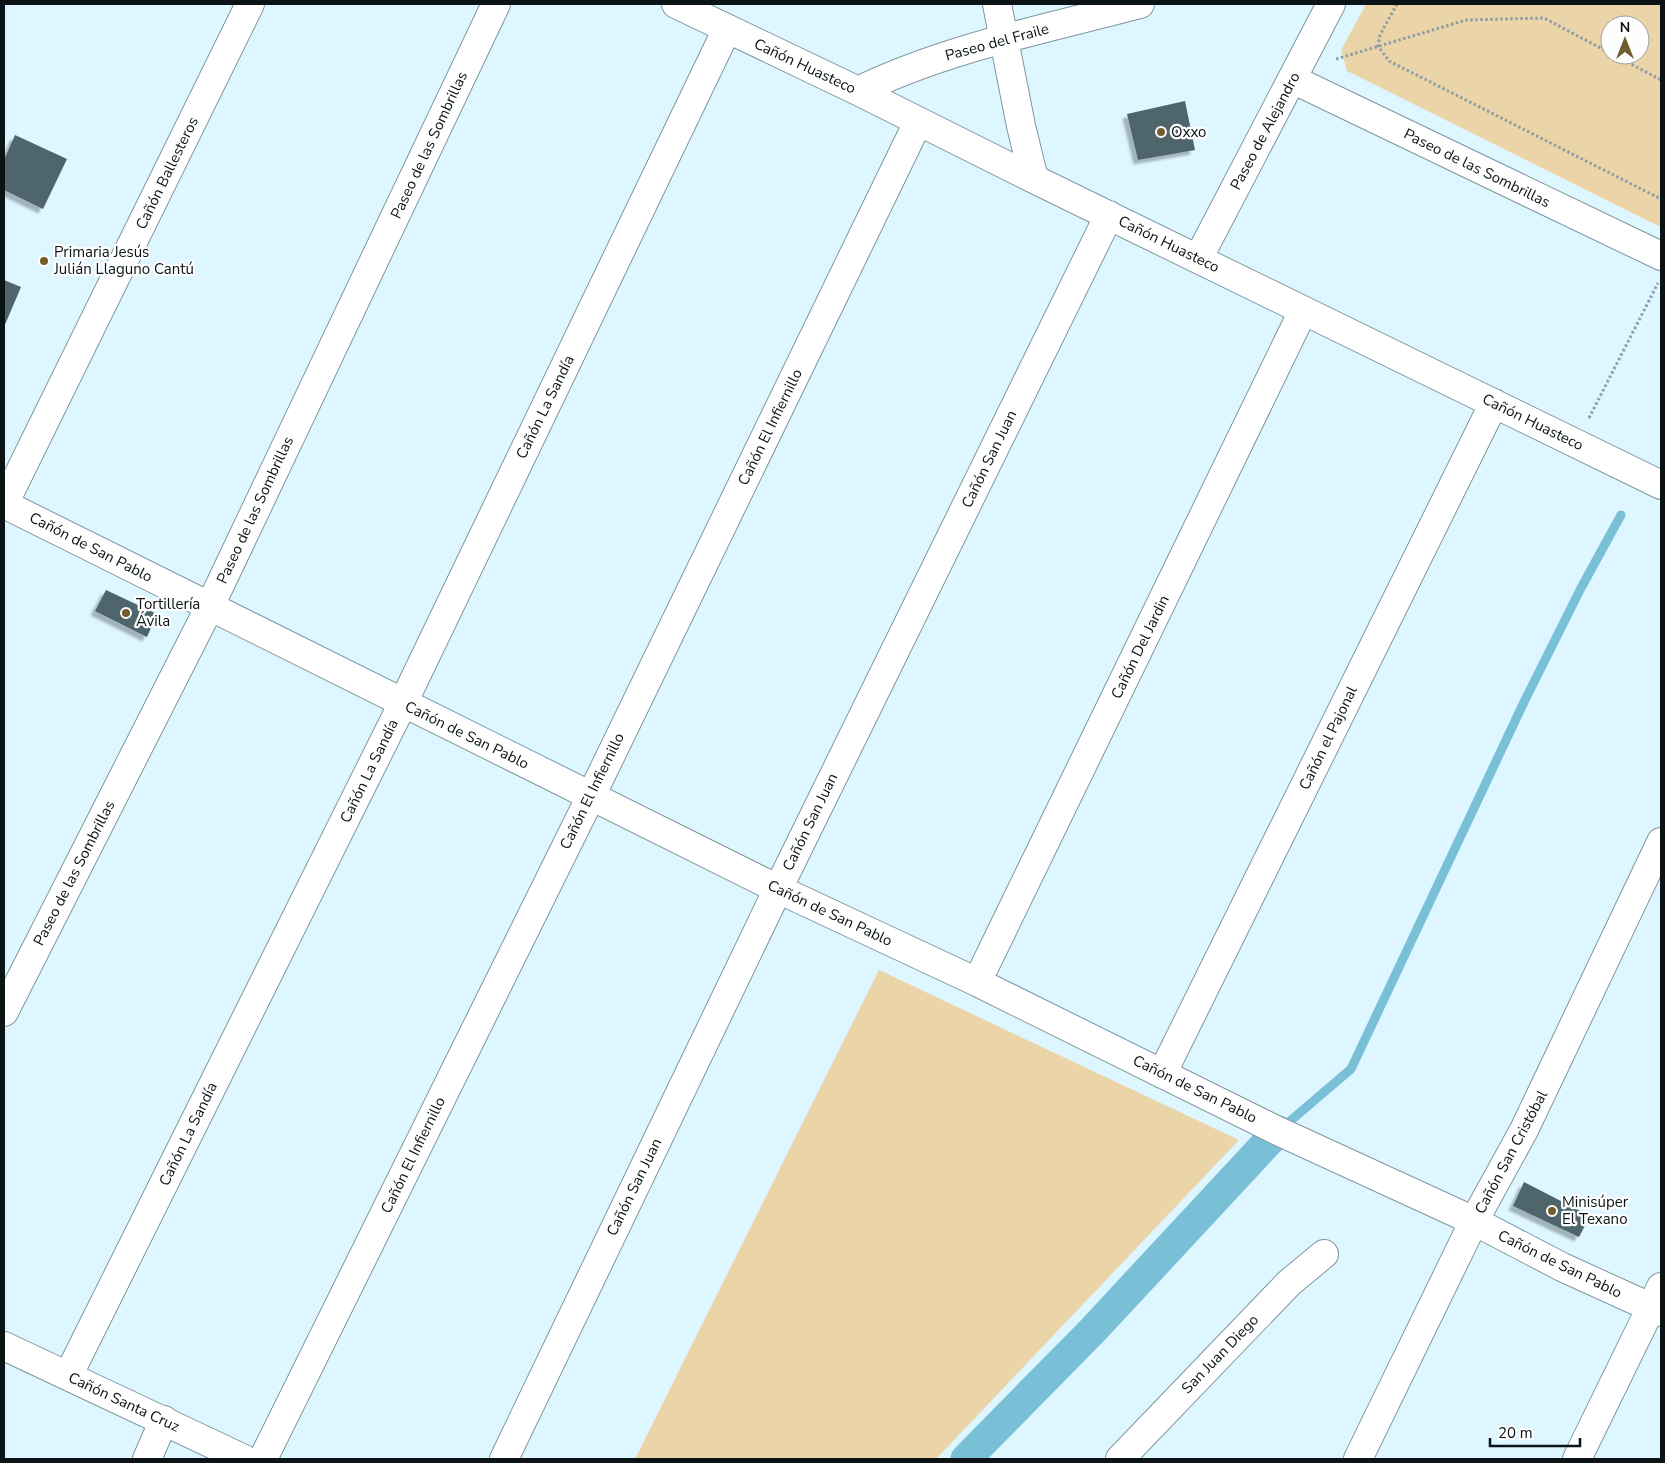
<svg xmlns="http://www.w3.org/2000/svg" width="1665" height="1463" viewBox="0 0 1665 1463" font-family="'Nunito Sans',sans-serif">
<defs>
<filter id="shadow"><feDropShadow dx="-4.5" dy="4.5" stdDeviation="1" flood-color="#0004"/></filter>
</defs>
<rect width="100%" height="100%" fill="#ddf6ff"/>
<!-- green -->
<path fill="#ebd4a7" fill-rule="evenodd" d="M1366,4H1661V227L1347,71L1341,50ZM1610,25H1640V55H1610Z
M879,970L1239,1140L936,1459H635Z"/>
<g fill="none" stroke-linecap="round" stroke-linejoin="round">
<!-- stream -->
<path stroke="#79bfd6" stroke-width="9" d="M1282,1128L1351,1069L1524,702L1581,588L1621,515"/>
<!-- canal -->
<path stroke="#79bfd6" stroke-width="31" d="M966,1459L1093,1330L1278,1131"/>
</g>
<!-- building -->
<path fill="#50656c" filter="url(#shadow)" d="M1185,101L1195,150L1138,160L1127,114Z
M15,135L67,159L43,209L4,190V160Z
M4,280L21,287L4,327Z
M106,590L157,614L147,637L95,611Z
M1524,1182L1590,1216L1579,1237L1513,1206Z"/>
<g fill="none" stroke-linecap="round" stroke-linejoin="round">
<defs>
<path id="minor" d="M676,4L858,91L1034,179L1661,485
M997,4L1021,126L1034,179
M1292,79L1661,256
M858,91C947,48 1045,29 1140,4
M1198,259L1331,4
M4,504L778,889L977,982L1278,1131L1474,1221L1562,1267L1661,1312
M4,504L250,4
M977,982L1303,311
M4,1012L210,606L496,4
M1162,1074L1494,403
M4,1346L244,1459
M68,1376L403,703L727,29
M147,1459L164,1420
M263,1459L591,796L918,122
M504,1459L778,889L1109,215
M1120,1459L1289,1283L1324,1254
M1358,1459L1474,1221L1524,1130L1661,842
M1577,1459L1661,1287"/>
</defs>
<!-- minor casing -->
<use href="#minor" stroke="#80979e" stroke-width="30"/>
<!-- path -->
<path stroke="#8d9fa6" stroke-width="3" stroke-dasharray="2.5 2.5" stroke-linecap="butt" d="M1397,4L1380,35L1378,46L1389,61L1661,199
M1614,55L1661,80
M1336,59L1466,20L1544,18L1610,53
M1589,418L1658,283"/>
<!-- minor -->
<use href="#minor" stroke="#fff" stroke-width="28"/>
</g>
<!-- markers -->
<g fill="#735c2c" stroke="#fefefe" stroke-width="2">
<circle cx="1161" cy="132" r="5"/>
<circle cx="44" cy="261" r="5"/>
<circle cx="126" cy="613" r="5"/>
<circle cx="1552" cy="1211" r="5"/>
</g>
<g text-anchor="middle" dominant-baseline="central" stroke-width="4.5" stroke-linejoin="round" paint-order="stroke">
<!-- street labels -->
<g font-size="15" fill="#0b1316" stroke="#fefefe">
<text transform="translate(997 42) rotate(-15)">Paseo del Fraile</text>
<text transform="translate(805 66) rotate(25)">Cañón Huasteco</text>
<text transform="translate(1265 131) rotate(-62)">Paseo de Alejandro</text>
<text transform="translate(429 145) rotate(-65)">Paseo de las Sombrillas</text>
<text transform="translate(1477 168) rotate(26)">Paseo de las Sombrillas</text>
<text transform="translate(167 173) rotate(-64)">Cañón Ballesteros</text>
<text transform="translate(1169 244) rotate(26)">Cañón Huasteco</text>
<text transform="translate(545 407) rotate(-64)">Cañón La Sandía</text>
<text transform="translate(1533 422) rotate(26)">Cañón Huasteco</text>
<text transform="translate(770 427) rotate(-64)">Cañón El Infiernillo</text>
<text transform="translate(989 459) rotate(-64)">Cañón San Juan</text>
<text transform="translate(255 510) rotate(-65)">Paseo de las Sombrillas</text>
<text transform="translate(91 547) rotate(27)">Cañón de San Pablo</text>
<text transform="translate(1140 647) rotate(-64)">Cañón Del Jardin</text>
<text transform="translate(467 735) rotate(26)">Cañón de San Pablo</text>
<text transform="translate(1328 738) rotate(-64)">Cañón el Pajonal</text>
<text transform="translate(369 771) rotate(-64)">Cañón La Sandía</text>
<text transform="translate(592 791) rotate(-64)">Cañón El Infiernillo</text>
<text transform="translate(810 822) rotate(-64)">Cañón San Juan</text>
<text transform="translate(74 873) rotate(-63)">Paseo de las Sombrillas</text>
<text transform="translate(830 913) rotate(25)">Cañón de San Pablo</text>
<text transform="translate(1195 1089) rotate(26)">Cañón de San Pablo</text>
<text transform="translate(188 1134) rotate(-64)">Cañón La Sandía</text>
<text transform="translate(1511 1152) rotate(-62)">Cañón San Cristóbal</text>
<text transform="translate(413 1155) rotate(-64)">Cañón El Infiernillo</text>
<text transform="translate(634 1187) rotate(-64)">Cañón San Juan</text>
<text transform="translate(1560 1264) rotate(26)">Cañón de San Pablo</text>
<text transform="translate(1220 1354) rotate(-46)">San Juan Diego</text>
<text transform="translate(124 1402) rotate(25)">Cañón Santa Cruz</text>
</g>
<!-- poi labels -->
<g font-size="15" fill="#0b1316" stroke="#fefefe" text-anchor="start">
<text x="1171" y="132">Oxxo</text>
<text x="54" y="252">Primaria Jesús<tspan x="54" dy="17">Julián Llaguno Cantú</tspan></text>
<text x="136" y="604">Tortillería<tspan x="136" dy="17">Ávila</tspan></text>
<text x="1562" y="1202">Minisúper<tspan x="1562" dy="17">El Texano</tspan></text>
</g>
</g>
<!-- border -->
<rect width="1665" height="1463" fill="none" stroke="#0b1316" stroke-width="10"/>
<!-- north arrow -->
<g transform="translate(1625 40)"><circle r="24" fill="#fefefe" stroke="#9da0a1"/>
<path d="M0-4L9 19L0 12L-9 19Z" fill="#735c2c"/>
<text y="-8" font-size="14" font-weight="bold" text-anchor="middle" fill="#0b1316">N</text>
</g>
<!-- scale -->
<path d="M1490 1438v8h90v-8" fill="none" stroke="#0b1316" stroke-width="2.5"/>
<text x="1498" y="1438" font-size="15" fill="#0b1316" stroke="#fefefe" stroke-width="4" paint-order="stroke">20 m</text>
</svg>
